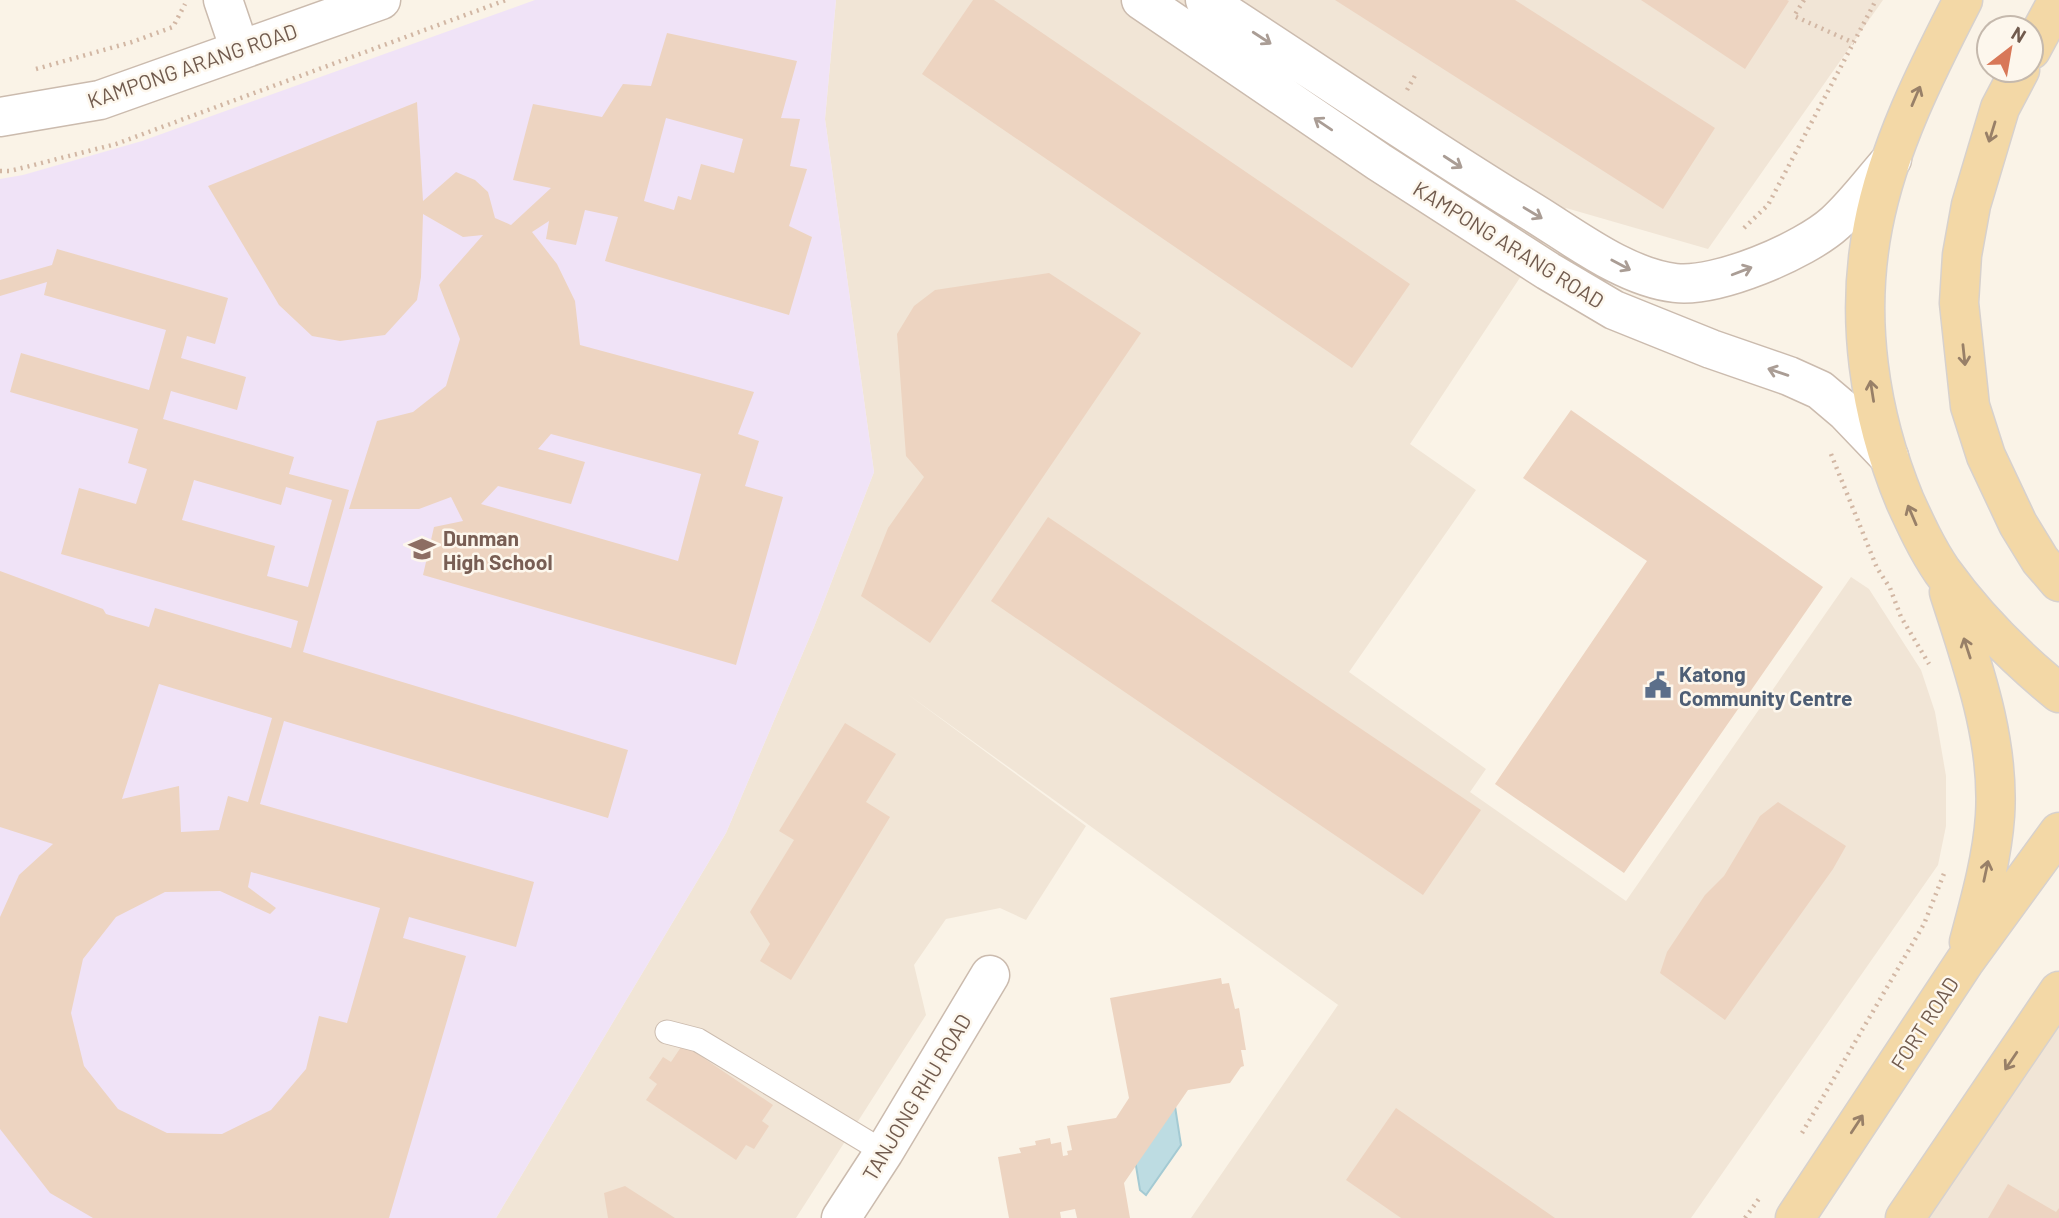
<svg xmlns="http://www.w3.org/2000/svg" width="2059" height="1218" viewBox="0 0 2059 1218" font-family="Barlow,sans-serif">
<rect width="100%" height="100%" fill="#faf3e7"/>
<!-- residential -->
<path fill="#f1e5d6" d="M836,0H1883L1708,249L1566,208L1410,444L1476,490L1349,672L1486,769L1470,792L1626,901L1851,577L1869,589L1921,670L1935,712L1946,776V826L1938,865L1691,1218H1191L1338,1005L1341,1007L906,693L1086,826L1026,920L1000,908L946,919L914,965L926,1015L796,1218H496L726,833L814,627L874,472L825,119Z
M2059,1004V1218H1924Z"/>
<!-- education -->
<path fill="#f0e3f7" d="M535,0H836L825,119L874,472L814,627L726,833L496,1218H0V179L23,175L142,141Z"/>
<!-- water -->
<path fill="#bddce2" stroke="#a4cad3" stroke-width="2" d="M1174,1100L1181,1145L1146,1195L1140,1190L1131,1136Z"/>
<!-- building -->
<path fill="#edd4c1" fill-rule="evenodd" d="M973,0H994L1410,284L1352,368L922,74Z
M1335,0H1515L1715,128L1663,209Z
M1641,0H1787L1789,1L1745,69Z
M667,33L797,61L781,118L800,119L790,166L807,169L789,226L812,237L789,315L605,261L618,217L585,210L576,245L546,239L549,221L532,232L557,264L575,301L580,345L754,392L738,434L759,441L745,486L783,497L736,665L423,575L434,527L463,521L451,497L419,509H349L377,421L413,412L446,386L460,339L439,285L483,235L463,237L423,214L421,277L417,300L385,335L340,341L312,336L279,305L208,186L417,102L423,201L456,172L475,180L488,192L495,218L511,225L551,188L513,180L533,104L602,117L623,84L651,86ZM666,118L743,139L734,173L701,164L691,200L678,196L674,210L644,201ZM551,434L701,474L678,561L481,504L498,486L571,504L585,462L538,449Z
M57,249L228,298L215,344L187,336L181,358L246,377L237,410L171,391L163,419L294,457L289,474L349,490L303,652L628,750L608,818L284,721L260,804L534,882L516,947L409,917L403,938L466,956L389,1218H93L50,1193L0,1129V917L19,875L53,844L0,827V571L103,609L106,614L149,627L155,608L291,648L298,621L61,554L79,488L136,504L147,469L128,463L138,429L10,392L21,353L149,390L166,330L44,295L47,282L0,296V280L52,265ZM194,480L281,505L286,487L332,500L308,587L267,576L275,546L182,520ZM159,684L272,718L248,802L228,796L219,830L181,832L179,786L122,799ZM251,872L380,908L347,1023L319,1016L306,1069L271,1110L222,1134L167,1133L118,1109L84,1066L71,1013L83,959L116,917L165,892L220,891L270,914L276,908L248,887Z
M1049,273L1141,333L930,643L861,596L888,528L924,477L906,456L897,334L914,306L935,290Z
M1571,410L1823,587L1624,873L1495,784L1647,561L1523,478Z
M1048,517L1481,810L1423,895L991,601Z
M845,723L896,754L866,802L890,817L791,980L760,961L770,944L750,912L794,840L779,831Z
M1778,802L1846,846L1833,869L1725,1020L1660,973L1667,952L1705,895L1724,876L1760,816Z
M1221,978L1222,984L1229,983L1235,1009L1239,1008L1246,1050H1241L1244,1066L1241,1067L1230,1083L1188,1090L1124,1183L1130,1218H1077L1075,1209L1060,1212L1061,1218H1009L998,1157L1021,1153L1019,1148L1036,1145L1035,1141L1050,1138L1051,1144L1061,1142L1063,1156L1068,1155L1067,1151L1072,1150L1067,1126L1116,1118L1129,1098L1110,998Z
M683,1044L773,1105L762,1121L769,1126L754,1149L746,1145L736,1160L646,1100L657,1084L649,1078L663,1057L671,1062Z
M1396,1108L1555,1218H1401L1346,1180Z
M2008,1184L2056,1212L2059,1208V1218H1988Z
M625,1186L675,1218H608L604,1193Z"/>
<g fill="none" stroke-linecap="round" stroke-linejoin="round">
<defs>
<path id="lane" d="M667,1032L698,1040L884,1152"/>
<path id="street" d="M223,0L240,50
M1141,0L1379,162L1548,271L1614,310L1711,349L1789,376L1820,390L1846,412L1889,457
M1205,0C1315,71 1422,145 1534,213C1576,239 1625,277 1675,283C1717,288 1804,251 1835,223C1856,204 1873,180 1892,159
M0,117L100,100L381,0
M841,1218L884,1152L990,975"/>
<path id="primary" d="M1963,0C1927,70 1888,147 1873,226C1855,318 1869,414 1905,501C1916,525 1927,549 1942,571C1975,617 2016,658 2059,693
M2031,50L2058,0
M2020,70L2000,108L1971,205L1962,255L1959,303L1970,406L1986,456L2018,524L2040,560L2059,582
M1949,592C1972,664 2000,739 1995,816C1992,859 1980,901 1969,942
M1795,1218L1965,961L2059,832
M1905,1218L2059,991"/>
</defs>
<!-- lane casing -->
<use href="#lane" stroke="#cbbbae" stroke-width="25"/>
<!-- street casing -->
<use href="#street" stroke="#cbbbae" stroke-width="41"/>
<!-- primary casing -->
<use href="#primary" stroke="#d7d1cd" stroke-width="41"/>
<!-- path -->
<path stroke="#d2b7a4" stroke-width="4.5" stroke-dasharray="2 5" stroke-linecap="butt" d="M1804,0L1794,16L1854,43
M36,69L132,42L173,27L185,4
M1407,90L1417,72
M0,171H10L116,144L506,0
M1744,228L1768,205L1876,0
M1831,454L1877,568L1890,588L1901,617L1929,664
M1802,1133L1924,924L1945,871
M1745,1218L1761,1196"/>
<!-- lane -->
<use href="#lane" stroke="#fff" stroke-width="23"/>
<!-- street -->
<use href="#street" stroke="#fff" stroke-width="38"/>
<!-- primary -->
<use href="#primary" stroke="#f3d8a6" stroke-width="38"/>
</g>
<!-- one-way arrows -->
<defs><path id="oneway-shaft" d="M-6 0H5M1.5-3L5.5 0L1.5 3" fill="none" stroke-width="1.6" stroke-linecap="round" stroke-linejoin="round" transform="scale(1.75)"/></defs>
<g stroke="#aa9d95">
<use href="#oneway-shaft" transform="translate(1262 38) rotate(33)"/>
<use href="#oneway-shaft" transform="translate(1323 124) rotate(-146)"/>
<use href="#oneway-shaft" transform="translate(1453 162) rotate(33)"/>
<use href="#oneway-shaft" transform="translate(1533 213) rotate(31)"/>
<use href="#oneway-shaft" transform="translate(1621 265) rotate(28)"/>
<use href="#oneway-shaft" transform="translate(1742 271) rotate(-21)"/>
<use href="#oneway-shaft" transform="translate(1778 372) rotate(-161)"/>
</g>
<g stroke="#988068">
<use href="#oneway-shaft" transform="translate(1916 96) rotate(-67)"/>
<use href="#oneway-shaft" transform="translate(1992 132) rotate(107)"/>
<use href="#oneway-shaft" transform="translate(1964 355) rotate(84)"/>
<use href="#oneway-shaft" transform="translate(1872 391) rotate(-99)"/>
<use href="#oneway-shaft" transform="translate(1912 515) rotate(-113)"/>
<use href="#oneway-shaft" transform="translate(1967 648) rotate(-108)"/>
<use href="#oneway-shaft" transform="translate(1986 871) rotate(-78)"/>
<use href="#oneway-shaft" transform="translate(2011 1061) rotate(124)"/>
<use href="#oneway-shaft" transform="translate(1857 1124) rotate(-57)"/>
</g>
<!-- icons -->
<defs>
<symbol id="school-bare" viewBox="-9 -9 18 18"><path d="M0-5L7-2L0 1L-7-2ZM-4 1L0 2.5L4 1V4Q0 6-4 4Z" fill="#8d6e63" stroke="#fdf7ed" stroke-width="2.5" paint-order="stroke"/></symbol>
<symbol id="civic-bare" viewBox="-9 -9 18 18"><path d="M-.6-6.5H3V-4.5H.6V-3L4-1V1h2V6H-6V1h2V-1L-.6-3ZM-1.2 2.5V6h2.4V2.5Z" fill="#5c6f8a" stroke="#fdf7ed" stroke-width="2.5" paint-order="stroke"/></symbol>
</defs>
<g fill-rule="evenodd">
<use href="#school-bare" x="403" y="530" width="38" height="38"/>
<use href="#civic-bare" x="1639" y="666" width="38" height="38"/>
</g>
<g text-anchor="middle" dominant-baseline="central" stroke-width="5" stroke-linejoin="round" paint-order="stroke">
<!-- street labels -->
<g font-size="21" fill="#715b4e" stroke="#fdf7ed">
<text transform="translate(192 65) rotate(-19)">KAMPONG ARANG ROAD</text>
<text transform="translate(1509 244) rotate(32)">KAMPONG ARANG ROAD</text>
<text transform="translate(1924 1023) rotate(-57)">FORT ROAD</text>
<text transform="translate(916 1097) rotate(-59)">TANJONG RHU ROAD</text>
</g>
<!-- education labels -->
<g font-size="21" font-weight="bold" fill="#785e54" stroke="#fdf7ed" text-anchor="start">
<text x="443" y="537">Dunman<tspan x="443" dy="24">High School</tspan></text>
</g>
<!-- service labels -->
<g font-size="21" font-weight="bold" fill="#4e5e75" stroke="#fdf7ed" text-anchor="start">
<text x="1679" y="673">Katong<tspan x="1679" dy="24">Community Centre</tspan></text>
</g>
</g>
<!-- north arrow -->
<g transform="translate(2010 49) rotate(31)"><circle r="33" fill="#fdf7ed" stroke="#c5b9ad" stroke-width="2"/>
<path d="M0-5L12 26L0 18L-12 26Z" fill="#d87858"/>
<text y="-10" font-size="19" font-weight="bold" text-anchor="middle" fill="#715b4e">N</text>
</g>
</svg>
